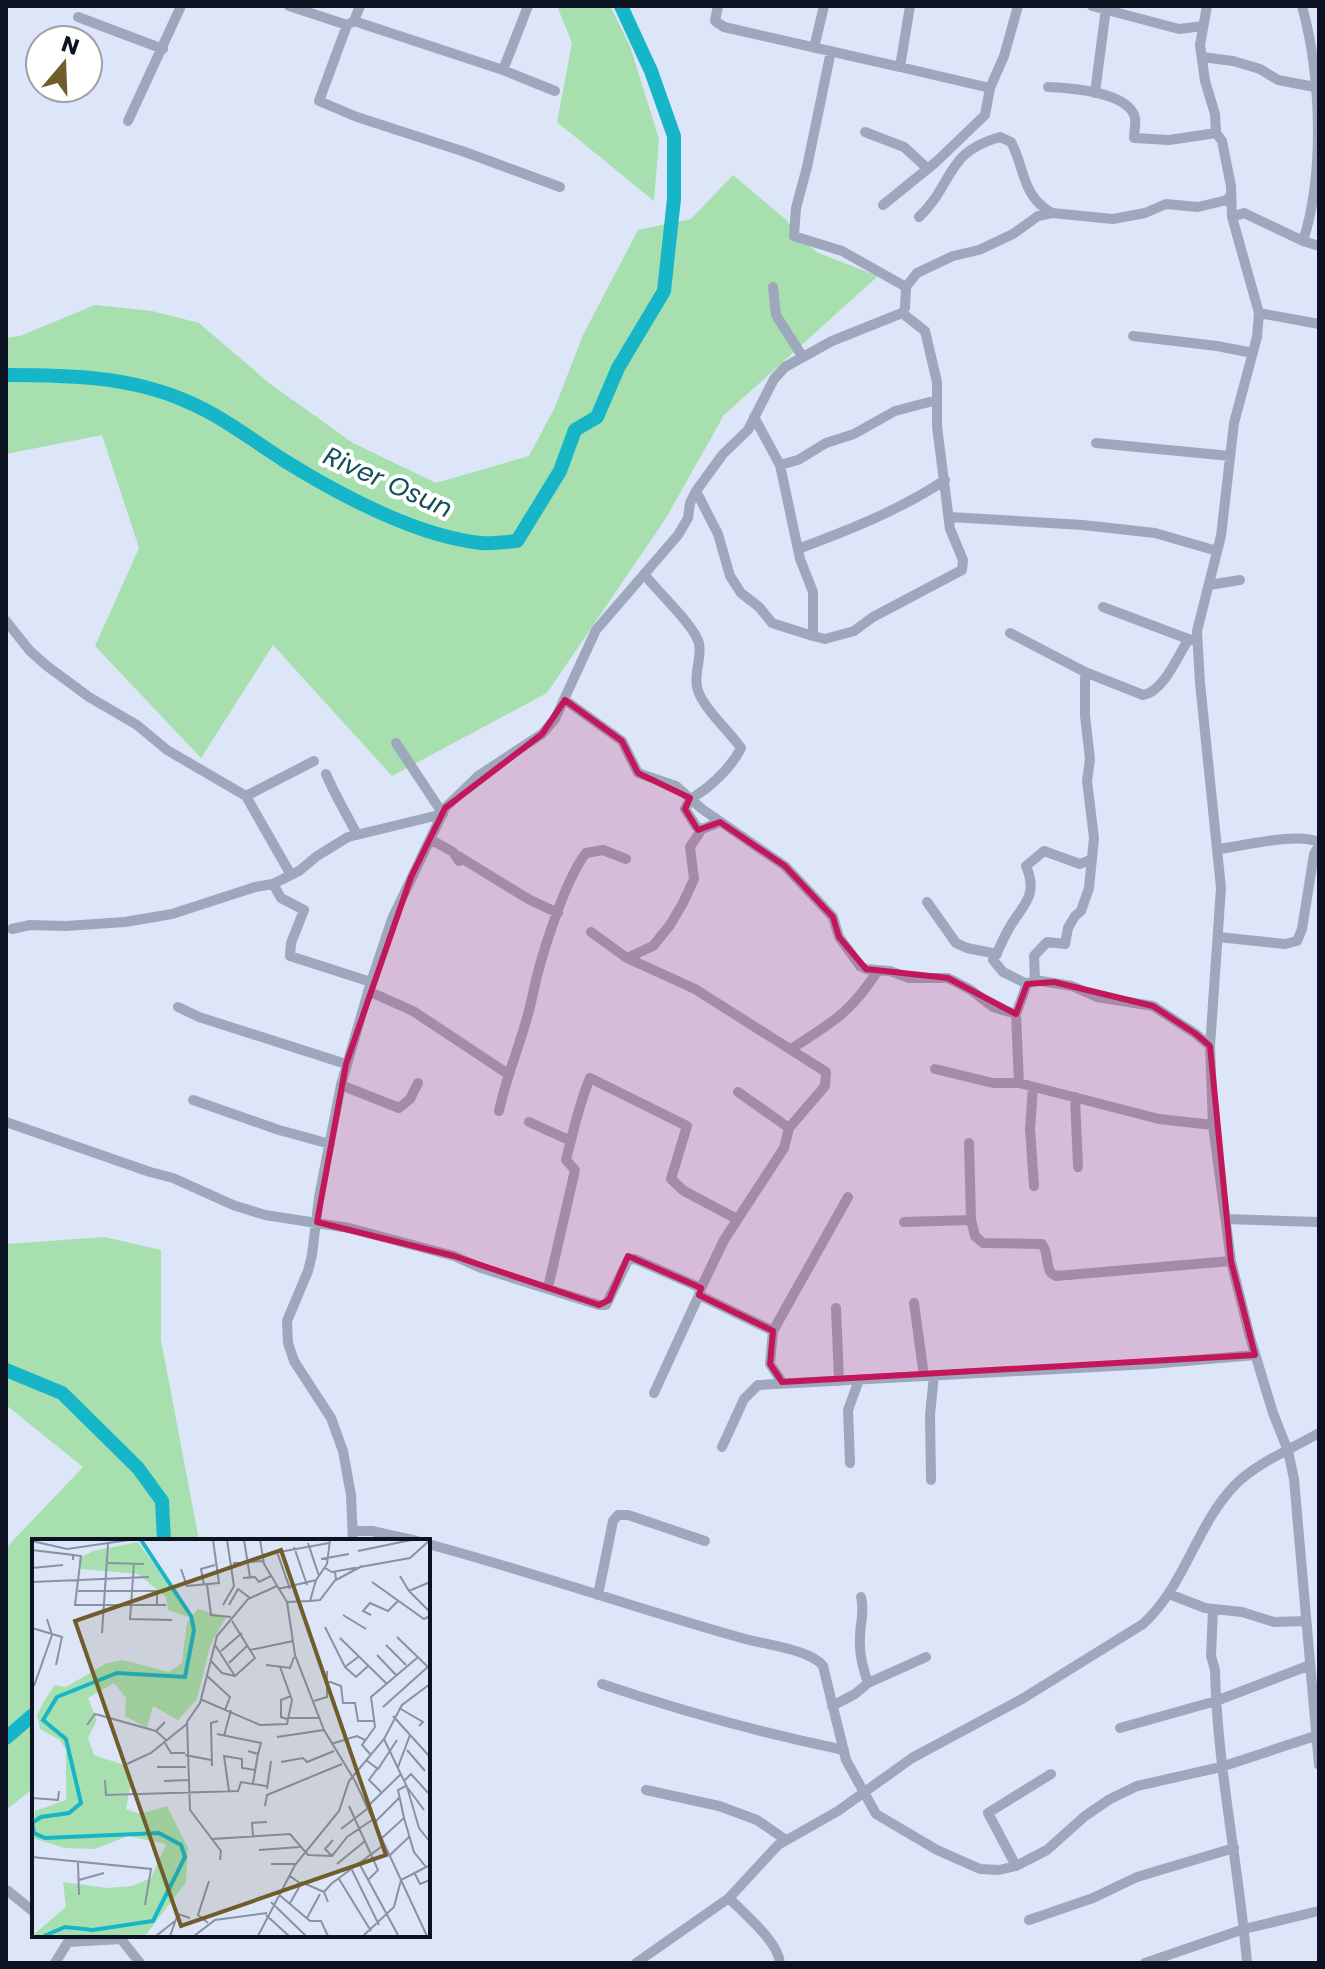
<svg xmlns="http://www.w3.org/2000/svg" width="1325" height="1969" viewBox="0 0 1325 1969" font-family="Poppins,sans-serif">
<rect width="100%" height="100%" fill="#dde5f9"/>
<!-- green -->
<path fill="#a7e0ae" d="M557,6H610L630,46L659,139L654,201L557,122L572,43Z
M733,175L784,218L816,252L878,276L724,415L666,518L547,693L392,776L273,645L201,758L95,646L139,548L102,435L6,454V338L20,336L95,305L152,311L199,323L269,383L353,443L436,483L529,456L555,407L583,335L638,230L691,219Z
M105,1237L161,1250V1340L198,1535L197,1541H34V1788L6,1810V1548L83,1467L6,1405V1244Z"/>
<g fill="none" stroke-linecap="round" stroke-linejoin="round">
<!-- river -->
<path stroke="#16b5c8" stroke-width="14" d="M6,375C67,375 129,376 186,401C222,416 252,440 285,461C340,495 415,536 481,543C492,544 505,542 517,541L560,471L575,430L597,417L618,368L664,291L674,199V136L651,71L621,6
M6,1370L62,1393L138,1468L162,1501L164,1541
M6,1738L34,1714"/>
<!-- street -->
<path stroke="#9fa7bd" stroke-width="10" d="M289,6L347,25L354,21L503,70L555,91
M718,6L715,21L724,27L900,67L910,6
M1092,6L1179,29L1203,26
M1207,6L1200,45L1205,81L1215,114L1216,133L1222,141L1231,186L1232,217L1259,313L1257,337L1234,423L1221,536L1197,631L1200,683L1221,888L1210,1046L1213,1125L1231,1261L1250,1337L1273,1413L1288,1451L1294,1479L1319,1765
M1302,6C1321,75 1325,173 1303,241
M78,17L163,49
M354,21L360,6
M347,25L319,101L357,117L465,152L560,187
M814,48L824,6
M831,51L807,167L796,208L794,236L842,251L906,287
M1202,57L1233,61L1260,69L1278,80L1315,87
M900,67L990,88
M503,70L528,6
M1048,87C1071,88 1129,92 1135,118C1136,124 1134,132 1134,138L1169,140L1216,133
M1095,93L1106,8
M128,121L181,6
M865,132L904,147L927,168
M883,205L936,162L985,115L990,88L1004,56L1018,6
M919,217C954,184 945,152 1000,137L1011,142C1025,167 1021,196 1052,213
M1232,217L1244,213L1303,241L1319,246
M773,287L776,315L802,356
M1259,313L1319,324
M1133,336L1217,346L1253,353
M754,417L780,465L800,559L813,592V636L825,639L854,631L873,617L962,570L963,560L950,529L937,426V382L925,331L902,313
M1096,443L1230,456
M780,465L798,460L826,443L854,434L895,411L937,400
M696,491L718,534L730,576L741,593L759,607L772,623L813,636
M950,517L1083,525L1155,533L1217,551
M798,549C849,530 900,510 945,480
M644,574C657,591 694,625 699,643C702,657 694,673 697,687C700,705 730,732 741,748C733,764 722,775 708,787C698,795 690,797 685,809L696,826L702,829
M1209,585L1240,580
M1103,607L1191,640
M6,621L30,651L47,666L89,697L137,725L167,750L246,796
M1010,633L1085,672L1143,695C1163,692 1178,656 1188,640
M565,700L622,741L638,773L676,786L702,809L785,866L833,917L839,937L860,966L866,969L890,971L909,978H948L971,990L993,1007L1016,1014L1027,984L1035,980L1034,956L1047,942L1065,944L1068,928L1075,916L1081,911L1089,888L1094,838L1087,781L1090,759L1085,716V672
M396,743L443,814
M326,774C335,796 347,814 357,835
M430,839L453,852L459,861
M1218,849C1245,846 1295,832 1319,842
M458,856L530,900L558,913
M291,875L246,796L314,761
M273,884L281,898L304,910L291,943L290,956L371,982
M927,902L956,943L967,948L997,954
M12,929L30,925L66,926L125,922L172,914L255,887L273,884L299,871L317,856L348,837L443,814
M591,932L627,958L695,989L826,1072L825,1086L789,1128
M1218,937L1285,944L1297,941L1302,929L1314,854L1319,846
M627,958L653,946L670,925L683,903L694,879L690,847L702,829L720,822
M1035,980L1072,986L1097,997L1153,1006L1196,1034L1210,1046
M1027,984L1003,972L993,960C1000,948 1004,936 1011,925C1025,903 1038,894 1026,866L1044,851L1080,864L1092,859
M368,991L413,1011L508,1074
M178,1007L199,1017L346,1064
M1016,1014L1019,1083
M791,1049C831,1023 852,1012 878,970
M935,1069L993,1083H1019L1159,1119L1213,1125
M341,1085L399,1108L410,1099L418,1083
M1033,1087L1030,1129L1034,1186
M1075,1097L1078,1167
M193,1100L279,1130L330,1144
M499,1111C507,1073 524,1036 532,998C539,962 564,881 586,853L603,850L626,859
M6,1122L150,1172L173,1178L233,1205L265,1215L349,1228L454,1256L481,1268L599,1305H606L628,1260L635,1259L701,1288L699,1295L773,1331
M529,1122L571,1141
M969,1143L971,1220
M1226,1219L1319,1222
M904,1222L971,1220L975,1236L983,1243L1042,1244C1049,1253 1045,1264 1051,1273L1056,1276L1231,1261
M548,1288L575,1170L566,1160C573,1132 579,1104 590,1078L687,1126L671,1179L684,1191L737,1219
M701,1288L724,1240L784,1148L789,1128L738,1092
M914,1303L924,1376
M836,1308L839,1381
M782,1382L770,1364L773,1331L848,1197
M654,1393L699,1295
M722,1447L744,1399L758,1385L1151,1364L1255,1355
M850,1463L848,1410L859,1380
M931,1480L930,1415L934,1375
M354,1531H372L417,1541
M353,1541L351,1495L343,1451L331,1418L294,1361L288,1343L287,1321L308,1271L312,1255L319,1197L341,1085L371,982L392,919L445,808L478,776L542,734L555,719L596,630L678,535L688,518L690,503L696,491L723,454L748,430L774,379L785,367L832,341L902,313L905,308L906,287L917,273L953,256L979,250L1013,234L1038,216L1052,213L1113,219L1145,213L1166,204L1198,207L1227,200L1230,196
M428,1544C532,1572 635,1608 738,1637C760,1644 811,1649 823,1666L846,1760L876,1814L937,1850L980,1869L999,1870L1016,1866
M1169,1594L1205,1608L1242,1612L1274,1622L1306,1621
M598,1595L613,1521L618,1515H628L705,1541
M861,1597C865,1612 860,1623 860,1637C859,1654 863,1668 868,1683
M1213,1609L1211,1656L1215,1670C1217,1768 1239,1865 1247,1963
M602,1684C681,1711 762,1733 844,1750
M832,1706L855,1694L868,1683L926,1657
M1120,1728L1216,1701L1310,1665
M1051,1774L988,1813L1016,1866L1047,1850L1085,1816L1110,1799L1137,1786L1221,1767L1315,1736
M646,1790L719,1806L757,1820L786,1840
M6,1893L8,1891L34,1912
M729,1898C744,1914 778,1941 780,1963
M1029,1920L1093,1898L1137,1877L1234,1848
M123,1936L121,1939L140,1963
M55,1963L68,1942L121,1939
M636,1963L729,1898L778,1845L838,1811L912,1758L1022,1699L1143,1624C1185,1586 1196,1525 1235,1485C1255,1464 1293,1448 1319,1433
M1145,1963L1244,1929L1319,1911"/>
</g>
<!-- marked area -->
<path fill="#c2185b" fill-opacity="0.2" stroke="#c2185b" stroke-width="6" stroke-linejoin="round" d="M565,700L622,741L638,773L690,798L685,809L698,830L720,822L785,866L833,917L839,937L866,969L948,978L1016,1014L1027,984L1054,982L1153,1006L1196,1034L1210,1046L1231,1261L1255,1355L782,1382L770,1364L773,1331L699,1295L701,1288L628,1256L609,1300L599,1305L454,1256L317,1222L346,1064L411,877L445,808L542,734Z"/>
<g text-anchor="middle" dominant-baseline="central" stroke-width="8" stroke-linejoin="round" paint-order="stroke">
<!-- water labels -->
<g font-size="26" font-style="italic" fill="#165158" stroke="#fff">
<text transform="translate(388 482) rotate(24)">River Osun</text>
</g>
</g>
<!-- overview -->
<g transform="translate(32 1539)">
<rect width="398" height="398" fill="#dde5f9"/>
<path d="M106,3L153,68L156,78L136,71L134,58L106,35L49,30L46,20L61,12ZM166,70L194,78L178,107L165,160L146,181L121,167L115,189L93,177L94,159L82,144L56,159L65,181L56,199L62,216L95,227L99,242L94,270L108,275L135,267L156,309L154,343L113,397H0L34,368L31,343L75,349L100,347L119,339L134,305L96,297L63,310L33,309L0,299L3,272L34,261V211L28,201L8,190L5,176L12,162L23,146L34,148L75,124L91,121L137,133L150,124L155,83Z" fill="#a7e0ae"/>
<path fill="none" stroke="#16b5c8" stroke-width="4" d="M12,397L33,388L61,391L121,382L153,318L149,306L127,294L13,299L2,294L0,284L9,278L37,274L49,264L34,200L11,181L25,158L85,134L153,138L162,91L159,77L109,1"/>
<path fill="none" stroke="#8991a3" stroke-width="2" d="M212,1L218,38M228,1L232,25L255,63L263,116L292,191L323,242L395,397M0,2L35,10L97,1M276,4L287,37M262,8L275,46M0,11L41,16V21M326,12L379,1M245,13L258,50M41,16L49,17L43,66H134M231,16L297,4M289,20L317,15M76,24L112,25M201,24L231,22M0,29L31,26M293,29L300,33L378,19L398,1M149,30L155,47L187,44L181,1M368,37L377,52L398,43M211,39L223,38L227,43L239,37M304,41L330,27M0,43L117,38M340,43L392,80L398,77M175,45L179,76L199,78M172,46L169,30L183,26M246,50L284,41L295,25L298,1M46,52H125V66M377,52L398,73M278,62L288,61L304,40L303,33M255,63L278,62L284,41M99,66L102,25M191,66L202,47L195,1M197,66L206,50L218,59M99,67L98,80L140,81M311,76L334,90M339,76L331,72L338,64L356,72L366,62M293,88L313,128L326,118M0,89L30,98L24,126M70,94L76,5M365,98L396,128M308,99L355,145M183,106L203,137L223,119L200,82M354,106L374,126M218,111L261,102M189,112L210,94M345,116L364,136M178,121L190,134L203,137M197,124L216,106M234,126L258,129L262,118M313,128L324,138L336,127M174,136L198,158L193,171M293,141L309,147L311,164H323L326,182H342M2,147L20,96L15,80M168,160L228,186L255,185L260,161L248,128M282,162L295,158V132M351,168L398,126M367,169L391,183L387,187M361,177L398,218M256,179H287M255,180L249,178V161L259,157M133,183L124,192L135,202M55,186L63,175L124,192M185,195L229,204L226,215M192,197L199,171M245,198L292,191M352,200L375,248L387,289L398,303M133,204L139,214H153M299,205L325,197L333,201M375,211L393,232M216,212L226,215L221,244M153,216L179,221M339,216L330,206L343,188L339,158L385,119M334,221L346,230L365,201M249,223L271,219L275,223L302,212M95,225L119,214L156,184M180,227L179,184L186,182M125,228H154M366,228L378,196M345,230L337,241L349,253M73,241L74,256L206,252L209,243L234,247M132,242L156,241M372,242L379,235L398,256M375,248L392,271M235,250L239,222M197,252L192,217L210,220V229L223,231M0,259L26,261L27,252M233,267L235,256L310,225M317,267L346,331L337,340M335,268L369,235M372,279L382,313L394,328M342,284L368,258M309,290L335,270M221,297L220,284L235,283M350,299L372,279L366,251L374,247M180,300L258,295L276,316L300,317M301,301L293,310L300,317L315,298L340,281M227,311L268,308M358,316L377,298M0,318L119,330L113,366M188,321L189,312L158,271L155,183L168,164L185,97L216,60L245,47M46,324L47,356M327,324L366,396M239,325H264M305,325L333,302M320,331L347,386M382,333L388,345L398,341M307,340L339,392M47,341L72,334M269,343L292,353M245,354L278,382H289L296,397M239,363L274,397M296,363L292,353L299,345L353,305M258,364L269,345L258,337M234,376L257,397M275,379L288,355M176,384L166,376L177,342M124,397L143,382M138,397L146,375L158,379M162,397L183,381L235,374M226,397L263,326L307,272L317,242L352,200L370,166L398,145M331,397L362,368L369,341L398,326"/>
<path fill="#715d2c" fill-opacity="0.15" stroke="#715d2c" stroke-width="4" d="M249,11L354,316L149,387L43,82Z"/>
<rect width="398" height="398" fill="none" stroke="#0c1222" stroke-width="4"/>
</g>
<!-- border -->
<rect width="1325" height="1969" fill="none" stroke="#0c1222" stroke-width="16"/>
<!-- north arrow -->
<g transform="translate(64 64) rotate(19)"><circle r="38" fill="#ffffff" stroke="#9ea0a7" stroke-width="2"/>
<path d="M0-6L14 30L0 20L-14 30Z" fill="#715d2c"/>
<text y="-12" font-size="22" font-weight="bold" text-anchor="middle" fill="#0c1222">N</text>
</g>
</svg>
